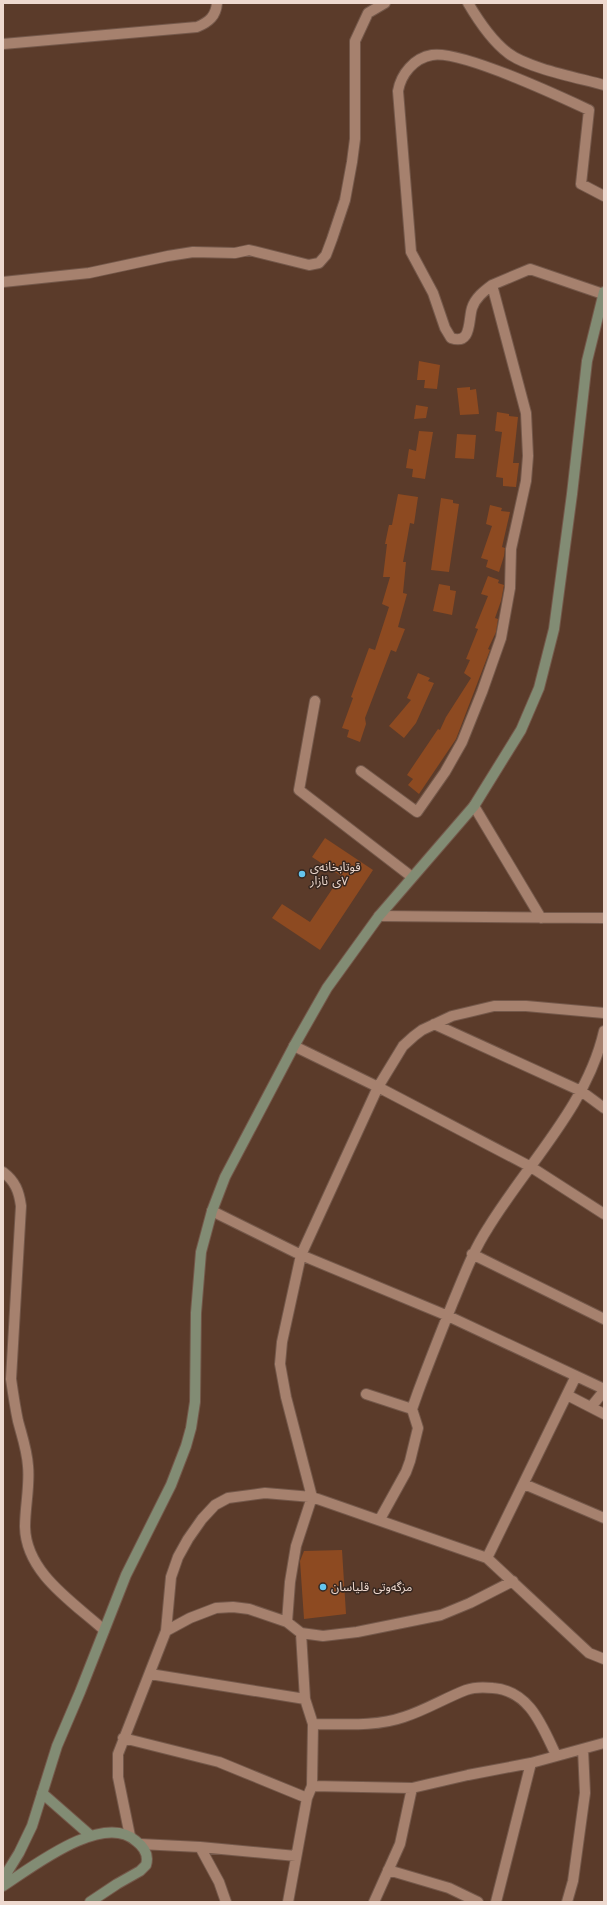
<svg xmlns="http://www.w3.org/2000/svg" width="607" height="1905" viewBox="0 0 607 1905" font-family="'Work Sans','Noto Sans Arabic',sans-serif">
<rect width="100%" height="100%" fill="#5b3b2a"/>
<!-- building -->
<path fill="#8d4a21" d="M419,361L440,365L437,389L424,388L425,380H417Z
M470,387V390L476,389L479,414L460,415L457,388Z
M416,405L428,407L426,418L414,419Z
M497,412L509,414V416L518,417L513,463H519L516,487L503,486V478L496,477L502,432L495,431Z
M419,431L433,432L425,479L412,477L413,469L406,468L409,449L416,451Z
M457,434L476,435L474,459L455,458Z
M398,494L418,497L414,524L410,523L403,562H406L403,593L407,594L398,627L405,629L396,652L391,650L365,718L366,724L360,742L347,737L349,730L342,728L353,698L351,697L369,648L375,650L389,607L382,604L390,577H383L387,544H385L389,525H392Z
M441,498L453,500V503L459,504L449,572L431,570Z
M490,505L502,508L501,511L510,512L502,547L505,548L504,556L499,572L486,567L488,560L481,558L492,526L486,524Z
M488,576L499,580L498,583L504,585L501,601L495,618L498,619L496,632L488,649L490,650L456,739L419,794L408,785L413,779L407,775L438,729L440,730L446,717L471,678L464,673L470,660L466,659L478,629L475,628L488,596L481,594Z
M439,584L450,586V590L456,591L452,615L433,611Z
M418,673L430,678L428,681L434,683L416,723L404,738L389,726L411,700L407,698Z
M325,838L373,870L320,950L272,918L282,904L310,922L341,876L312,857Z
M342,1550L346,1614L304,1619L300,1561L304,1551Z"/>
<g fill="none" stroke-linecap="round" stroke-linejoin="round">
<defs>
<path id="street" d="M468,3C478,20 492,41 508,53C527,68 579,78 604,85
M3,44L197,27C209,22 216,16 217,3
M3,282L89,273L168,256L193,252L235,253L249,250L309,265L319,263L326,255L332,239L345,200L352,162L355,139V41L368,13L385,3
M492,285C484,291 475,298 472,308C468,321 472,345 451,338L445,328L433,293L411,252L398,91C401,74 414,58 432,55C461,50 559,96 589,110L581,184L604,196
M315,701L299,790L412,877
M361,771L417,812L445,772L462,742L482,692L501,638L510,588L511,549L526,481L528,456L526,413L492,285L530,269L603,294
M474,806L541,918
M379,916L604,918
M434,1024L581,1091L604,1108
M294,1046L378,1087L531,1167L604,1214
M3,1172C15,1181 19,1191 21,1206L11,1379C13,1393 15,1407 18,1421C22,1436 27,1450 28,1466C30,1486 25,1506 25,1527C26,1573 73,1602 104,1630
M212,1211L301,1255L448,1316L604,1389
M472,1254L604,1319
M366,1394L412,1409
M567,1395L604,1414
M591,1407L604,1391
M524,1484L604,1518
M380,1519L406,1472L410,1461L418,1428L412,1409L418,1392C429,1362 441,1332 453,1302C464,1276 473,1251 488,1228C527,1164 587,1106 604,1031
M487,1558L576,1376
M287,1622L290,1582L296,1546L312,1497L487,1558L589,1653L604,1659
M166,1631L190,1618L216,1608L233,1607L249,1609L287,1622L301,1633L323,1636L357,1632L441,1615L470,1603L513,1581
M150,1674L305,1699
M313,1724C344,1724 375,1727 404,1717C426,1710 445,1698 466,1690C474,1687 484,1687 493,1688C530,1691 542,1726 556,1755
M123,1738L219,1762L307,1798
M312,1786L412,1788L468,1775L531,1763L604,1743
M130,1836L118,1777V1754L166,1631L171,1577L178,1557L188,1539L202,1519L215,1505L228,1498L265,1493L312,1497L286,1397L280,1364L282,1342L301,1255L378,1087L403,1046L414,1036L422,1030L452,1016L494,1006H526L604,1013
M140,1844L200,1847L296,1856
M200,1847L219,1882L226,1902
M388,1870L449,1888L478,1902
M288,1902L307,1798L312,1786L313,1724L305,1699L301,1633
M374,1902L400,1844L412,1788
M496,1902L531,1763
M567,1902L573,1881L585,1793L583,1749"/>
<path id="secondary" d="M42,1793L91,1836
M3,1879L19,1853L32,1826L57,1746L80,1692L126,1575L171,1485L186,1446L191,1428L195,1402L196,1313L201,1252L212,1211L225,1177L294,1046L327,988L379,916L474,806L521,730L539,688L554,629L572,494L587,361L604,292
M3,1886C31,1868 103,1811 136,1841C144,1847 149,1855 146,1865L140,1871L117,1884L90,1902"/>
</defs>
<!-- street casing -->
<use href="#street" stroke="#74584a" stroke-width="12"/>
<!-- secondary casing -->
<use href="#secondary" stroke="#74584a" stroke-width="12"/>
<!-- street -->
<use href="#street" stroke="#a6816e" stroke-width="10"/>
<!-- secondary -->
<use href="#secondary" stroke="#828c74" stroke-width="10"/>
</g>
<!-- markers -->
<g fill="#65c5ee" stroke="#35261f" stroke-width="1.5">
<circle cx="302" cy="874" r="4"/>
<circle cx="323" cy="1587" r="4"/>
</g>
<g text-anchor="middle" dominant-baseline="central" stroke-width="3" stroke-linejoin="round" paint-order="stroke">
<!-- poi labels -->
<g font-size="12" fill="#eed9cf" stroke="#35261f" text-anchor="start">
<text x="310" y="867">قوتابخانەی<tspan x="310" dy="14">٧ی ئازار</tspan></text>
<text x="331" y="1587">مزگەوتی قلیاسان</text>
</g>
</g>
<!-- border -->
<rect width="607" height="1905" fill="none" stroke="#eed9cf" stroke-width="8"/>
</svg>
